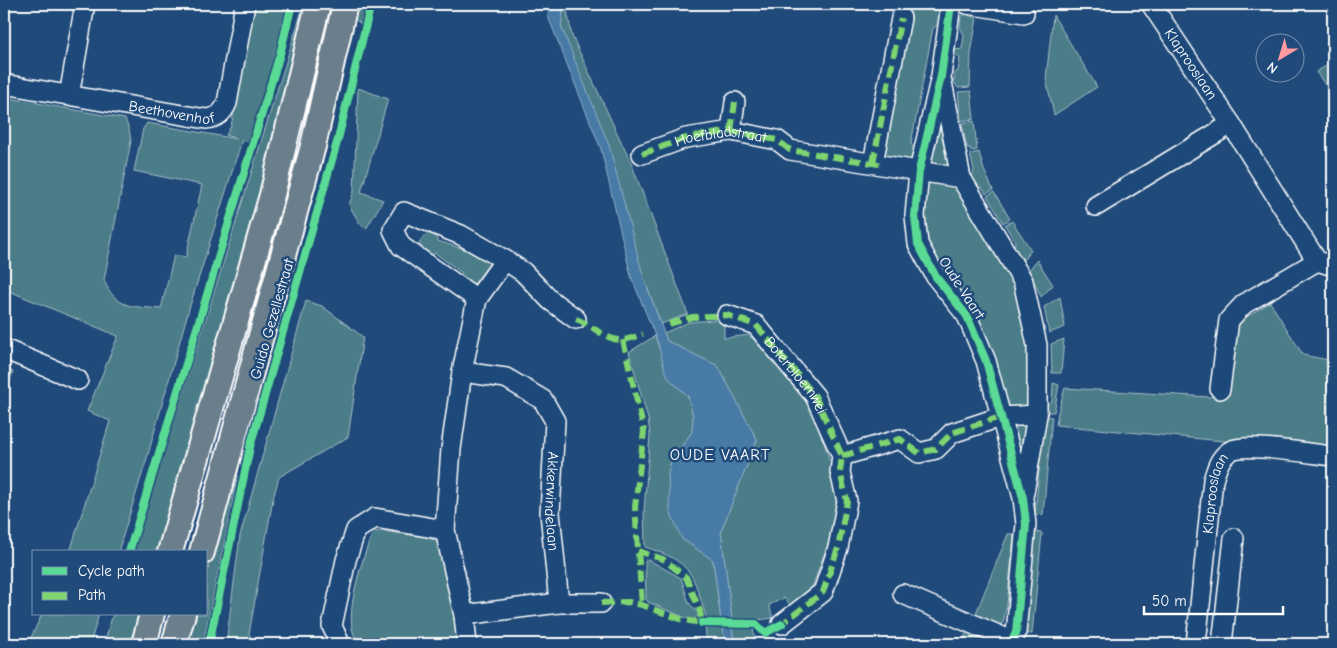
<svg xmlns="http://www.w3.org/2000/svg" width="1337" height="648" viewBox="0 0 1337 648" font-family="'Comic Neue',sans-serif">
<rect width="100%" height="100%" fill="#1f4a7a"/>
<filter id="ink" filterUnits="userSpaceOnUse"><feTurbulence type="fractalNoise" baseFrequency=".02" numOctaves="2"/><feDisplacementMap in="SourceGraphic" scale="10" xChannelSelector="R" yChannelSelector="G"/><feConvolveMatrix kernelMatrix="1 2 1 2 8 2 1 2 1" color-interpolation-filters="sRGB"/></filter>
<g filter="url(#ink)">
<!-- green -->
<path fill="#4b7d89" stroke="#a5bec4" d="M255,4H287L268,80L249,142L242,140L188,312L147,458L118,552H70L110,421L87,411L118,336L4,289V97L125,119L129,129L131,141L104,280C116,310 134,306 161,309L174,255L186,257L202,185L134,171L143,129L147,123L237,139L226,135L231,126Z
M304,4H306L285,103L279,117L226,315L159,552H133Z
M359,4H366L361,24L355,19Z
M564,4H569L567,11L572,36L632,165L688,314L661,324L643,276L561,26Z
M910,6L937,10L941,15V23L933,28L911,144L918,153C912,167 895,160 882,158Z
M965,14L977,18L971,53L970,87L958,88L954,82V73L958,71L960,58L954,54L955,50L962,49L964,35L960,28L961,17Z
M1053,15L1097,87L1054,115L1046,79Z
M1331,63H1333V96L1316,72Z
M941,76L961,178L1023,281L1037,345L1023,498L986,361L936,277L915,216Z
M358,88L388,99L361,192L383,200L366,229L360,224L349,205L354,191Z
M971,91L974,119L961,121L958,92Z
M974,121L977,150L971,151L970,148H967L962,123Z
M979,152L984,170L993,190L986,194L982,188L975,187L971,179L974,170L970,154Z
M994,192L1010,219L1003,223L987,196Z
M1012,221L1031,250L1024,259H1019L1013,250L1015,242L1005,225Z
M432,232L434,233L438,241L491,258L490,263L474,284L471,285L460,279L462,273L435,253L430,257C417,248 415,239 432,232Z
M1037,260L1053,285L1041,297L1029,270Z
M1060,297L1065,327L1049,333L1044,307Z
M306,301L322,306L363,337L348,437L279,477L273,499L249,634L255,644H226L240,536Z
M1270,302L1303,355L1333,361V447L1233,442L1056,425L1058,412L1065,388L1210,397L1219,393L1228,394L1230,369L1238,326L1242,320Z
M724,319V338L749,335L809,398L832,467L841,508L810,593L793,608L784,598L769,605L773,618L752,621L732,620L721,531L757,440L718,366L667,341L664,333L689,322Z
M655,336L670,380L688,396L693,416L692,432L671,461L668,474L682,539L713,560L721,620H707C703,607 697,585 691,575C681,559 661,552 645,547L644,510L650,435L648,419L629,352Z
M1064,339L1061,373H1052L1051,344Z
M4,368L13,372L4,395Z
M1053,383L1059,385L1054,412H1044L1045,407L1052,401Z
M1044,416L1052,417L1043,515L1035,514Z
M243,444L232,506L203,644H187L195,614H206V576Z
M381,531L426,537L437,541L455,622L457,644H361C337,629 364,555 372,534L374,532Z
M1033,532L1042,533L1032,634L1022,633Z
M1008,534H1014L1007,605L1003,623L994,627L974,618Z
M645,560H649L681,578L689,603L699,614L693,621L648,602L646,599Z
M42,614H99L90,644H28Z
M113,614H142L133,644H104Z
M705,627L723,628L725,644H707Z
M753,627L755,644H734L732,628Z
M968,629L989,638L990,644H961Z"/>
<!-- water -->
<path fill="#477aa4" stroke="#91afc8" d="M547,4H564L561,26L609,145L643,276L667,341L718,366L757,440L721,531L732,620H721L713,560L682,539L670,511L668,474L671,461L692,432L693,416L688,396L670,380L665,371L658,343L631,276L601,149L549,19Z
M723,628H732L734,644H725Z"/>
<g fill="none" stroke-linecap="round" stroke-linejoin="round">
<defs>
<g id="minor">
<path d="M951,4L941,76L919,171L915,216L918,244L936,277L967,316L986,361L1023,498L1026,524L1016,633L1010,644"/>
<path d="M967,4L1024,13"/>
<path id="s1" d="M1151,4L1231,124L1317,261L1333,266"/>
<path d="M942,82L961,178L1023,281L1037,345V415L1024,493"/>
<path id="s2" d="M4,84L206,119C217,118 223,113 227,103L245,4"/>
<path d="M69,96L85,4"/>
<path d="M731,131L735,102"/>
<path d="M642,154L686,138L731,131L777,140L790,150L961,178"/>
<path d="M873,163L901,18"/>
<path d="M1096,206L1231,124"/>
<path d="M477,299L401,246L393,230L404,212L461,235L505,260L523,272L550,300L576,319"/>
<path d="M727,315L756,325L815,396L842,456L840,472L847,501L838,548L823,592L782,624"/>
<path d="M4,349L78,380"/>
<path id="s3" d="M462,372L506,378L543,400L555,421L550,513L559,603"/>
<path d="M1220,389L1229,320L1244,304L1317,261"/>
<path d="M842,456L900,439L919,453L936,449L952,433L1000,417L1037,415"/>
<path d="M903,594L1012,641"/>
<path d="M464,615L559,603H601"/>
<path d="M340,644L332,626L346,560L356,530L375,518L445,530"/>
<path d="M467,644L464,615L445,530L451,449L462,372L477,299L505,260"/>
<path id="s4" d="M1196,644L1213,480C1217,468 1219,458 1230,451C1243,442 1314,454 1333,456"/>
<path d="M1222,644L1234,538"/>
</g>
<path id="major" d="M170,552L272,195L318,4
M202,552L313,146L345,4
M144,644L152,614
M174,644L183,614"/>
</defs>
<!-- minor casing -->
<use href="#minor" stroke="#fff" stroke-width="22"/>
<!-- major casing -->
<use href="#major" stroke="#fff" stroke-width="28"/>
<!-- minor -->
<use href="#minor" stroke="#1f4a7a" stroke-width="19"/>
<!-- major -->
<use href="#major" stroke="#6b7e8b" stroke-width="24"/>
<!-- quiet -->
<g stroke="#7fd670" stroke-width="6" stroke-dasharray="12 6" stroke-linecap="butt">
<path d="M731,131L735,102"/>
<path id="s5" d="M642,154L686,138L731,131L777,140L790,150L885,165"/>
<path d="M873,163L901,18"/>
<path d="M576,319C592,324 605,341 623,340C630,339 637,336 643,334"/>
<path id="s6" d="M669,324L692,317L727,315L756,325L815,396L842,456L840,472L847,501L838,548L823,592L782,624"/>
<path d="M623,340L644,431L635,507L642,605"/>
<path d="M842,456L900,439L919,453L936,449L952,433L1000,417"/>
<path d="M601,603L629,602L642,605L683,620L702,623L700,611L686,577L663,559L638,551"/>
</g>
<defs>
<path id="cycleway" d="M951,4L941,76L919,171L915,216L918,244L936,277L967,316L986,361L1023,498L1026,524L1016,633L1010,644
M129,552L280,54L292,4
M702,623L756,624L765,633L782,624
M209,644L250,447L338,139L371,4"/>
</defs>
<!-- cycleway casing -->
<use href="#cycleway" stroke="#1f4a7a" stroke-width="11"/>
<!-- cycleway -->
<use href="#cycleway" stroke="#5adb95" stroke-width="8"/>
</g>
</g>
<g text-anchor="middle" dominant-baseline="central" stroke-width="5" stroke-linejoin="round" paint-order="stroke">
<!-- street labels -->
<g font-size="15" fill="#fff" stroke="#1f4a7a">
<text stroke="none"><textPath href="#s1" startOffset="72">Klaprooslaan</textPath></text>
<text stroke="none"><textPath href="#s2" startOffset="170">Beethovenhof</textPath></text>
<text stroke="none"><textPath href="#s5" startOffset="82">Hoefbladstraat</textPath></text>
<text transform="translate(962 288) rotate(57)">Oude Vaart</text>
<text transform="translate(272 319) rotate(-74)">Guido Gezellestraat</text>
<text stroke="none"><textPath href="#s6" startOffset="154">Boterbloemwei</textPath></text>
<text stroke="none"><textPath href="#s4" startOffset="152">Klaprooslaan</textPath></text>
<text stroke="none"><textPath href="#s3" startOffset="192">Akkerwindelaan</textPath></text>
</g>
<!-- neighbourhood labels -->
<g font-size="16" letter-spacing="1" fill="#fff" stroke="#1f4a7a">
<text x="720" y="455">OUDE VAART</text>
</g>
</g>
<!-- margin -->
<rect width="1337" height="648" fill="none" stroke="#1f4a7a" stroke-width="20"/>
<rect x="10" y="10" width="1317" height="628" fill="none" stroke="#fff" stroke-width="2" filter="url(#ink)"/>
<!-- legend -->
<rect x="32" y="550" width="175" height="65" fill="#1f4a7a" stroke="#7992af"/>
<rect x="42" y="567" width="25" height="8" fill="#5adb95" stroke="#7992af"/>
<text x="78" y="576" font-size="15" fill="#ffffff">Cycle path</text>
<rect x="42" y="592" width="25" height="8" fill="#7fd670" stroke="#7992af"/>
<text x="78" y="600" font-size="15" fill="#ffffff">Path</text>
<!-- north arrow -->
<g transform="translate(1280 58) rotate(218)"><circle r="24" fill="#1f4a7a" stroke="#7992af"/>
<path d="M0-4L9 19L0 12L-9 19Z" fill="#ff9aa2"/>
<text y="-8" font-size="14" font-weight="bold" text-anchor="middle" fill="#ffffff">N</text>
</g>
<!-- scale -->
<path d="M1144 606v8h139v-8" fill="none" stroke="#ffffff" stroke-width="2.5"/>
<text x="1152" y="606" font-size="15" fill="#ffffff" stroke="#1f4a7a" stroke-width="4" paint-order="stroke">50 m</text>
</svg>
